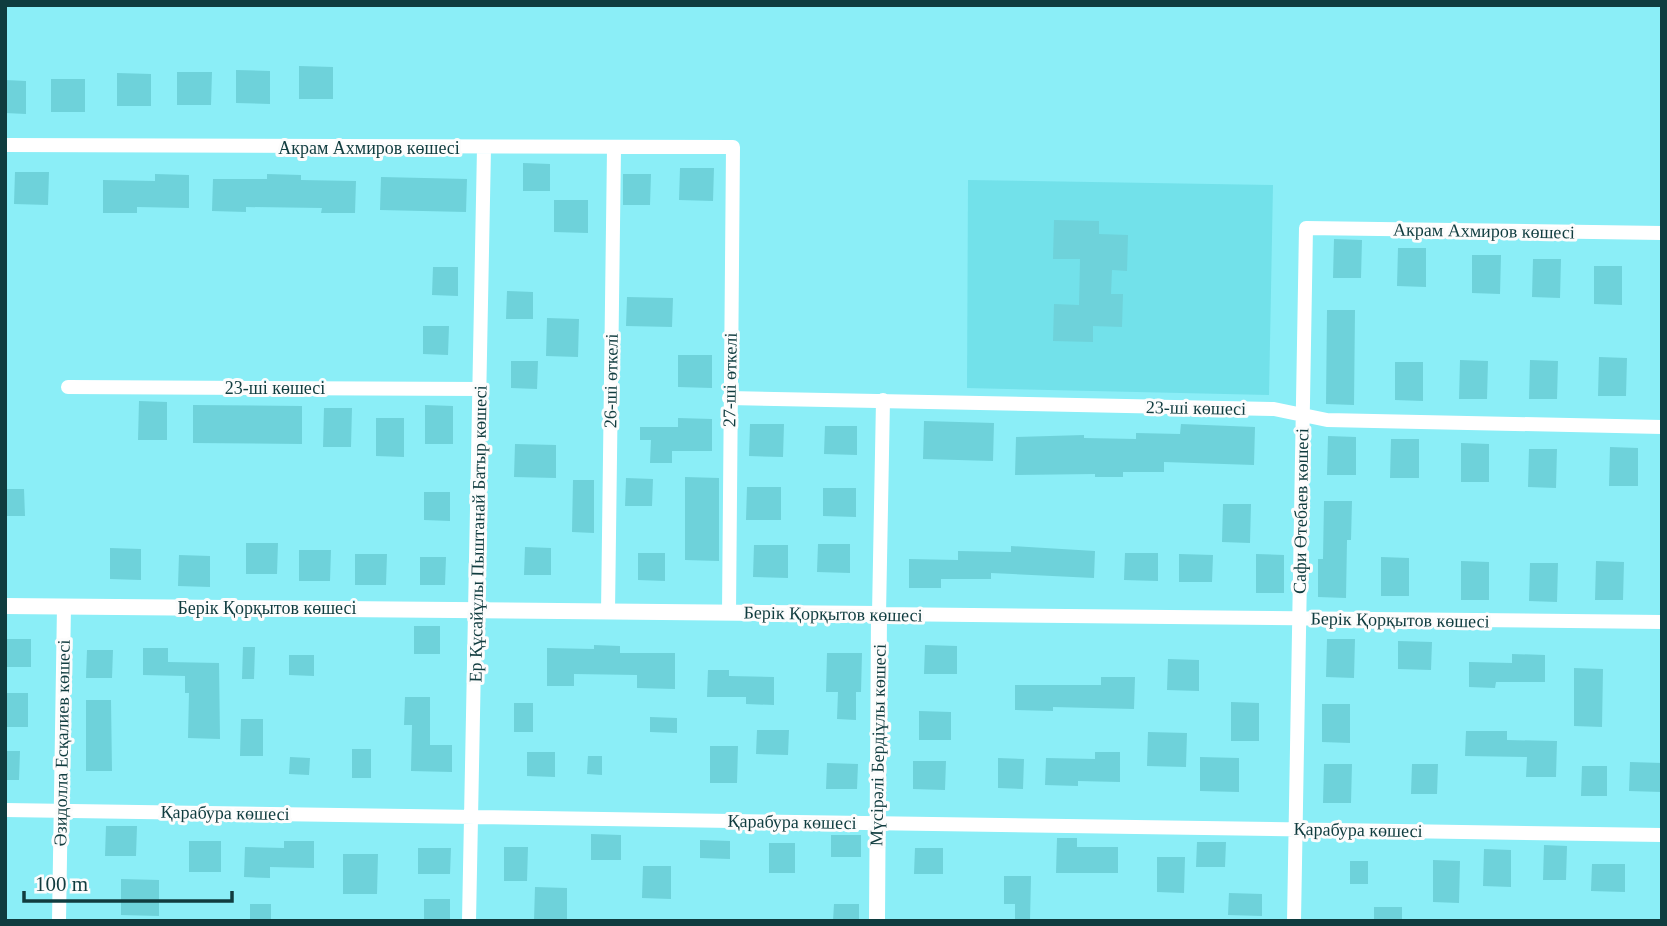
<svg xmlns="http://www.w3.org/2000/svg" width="1667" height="926" viewBox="0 0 1667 926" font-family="Georgia,serif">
<rect width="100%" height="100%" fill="#8beef7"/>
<!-- built -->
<path fill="#72e1ea" d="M968,180L1273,185L1269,395L967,388Z"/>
<!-- building -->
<path fill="#6ed2da" d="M299,66L333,67V99H299Z
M236,70L270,71V104L236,103Z
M177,72H212L211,105H177Z
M117,73L151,74V106H117Z
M51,79H85V112H51Z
M5,80L26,81V114L5,113Z
M523,163L550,164V191H523Z
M680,168H714L713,201L679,200Z
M15,172H49L48,205L14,204Z
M155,174L189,175V208L137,207V213H103V180L155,181Z
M267,174L301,175V180L356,181L355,213H321L322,208L246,207V212L212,211L213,179H267Z
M623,174H651L650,205H623Z
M381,177L467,179L466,212L380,210Z
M554,200H588V233L554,232Z
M1054,220L1099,221V234L1128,235L1127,271L1112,270L1111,294H1123L1122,327L1093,326V342L1053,341L1054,304L1079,305L1080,259H1053Z
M1334,239L1362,240L1361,278H1333Z
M1398,248H1426V287L1397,286Z
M1472,255H1501L1500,294L1472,293Z
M1533,259H1561L1560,298L1532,297Z
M1594,266H1622V305L1594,304Z
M433,267H458V296L432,295Z
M507,291L533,292V319H506Z
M627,297L673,298L672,327L626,326Z
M1327,310H1355L1354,405L1326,404Z
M547,318L579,319L578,357L546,356Z
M423,326H449L448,355L423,354Z
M678,355H712V388L678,387Z
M1599,357L1627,358L1626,396H1598Z
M1460,360L1488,361L1487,399H1459Z
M1530,360L1558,361L1557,399H1529Z
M511,361H538L537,389L511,388Z
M1395,362H1423V401L1395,400Z
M139,401L167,402V440H138Z
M193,405L302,406V444L193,443Z
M425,405L453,406V444H425Z
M324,408H352L351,447H323Z
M376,418H404V457L376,456Z
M678,418L712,419V451H672V463H650L651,440H640V427H678Z
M924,421L994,423L993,461L923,459Z
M750,424H784L783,457L749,456Z
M1181,424L1255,427L1254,465L1164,462V472H1123V477H1095V474L1015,475L1016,437L1084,435V438L1136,439V433L1180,434Z
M825,426H857V455L824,454Z
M1328,436L1356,437V475H1327Z
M1391,439H1419V478H1390Z
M1461,443L1489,444V482H1461Z
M515,444L556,445V478L514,477Z
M1610,447L1638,448V486H1609Z
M1529,449H1557L1556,488L1528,487Z
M685,477L719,478V561L685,560Z
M626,478L653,479L652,506H625Z
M573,480H594V533L572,532Z
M747,487H781V520H746Z
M823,488H856V517L823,516Z
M5,489H24L25,516H5Z
M424,492H450V521L424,520Z
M1324,501H1352L1351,540H1347L1346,598L1318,597V559H1323Z
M1223,504H1251L1250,543L1222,542Z
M246,543H278L277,574H246Z
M818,544H850V573L817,572Z
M754,545H788V578L753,577Z
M1011,546L1095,551L1094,578L991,573V579H941V588H909V559L958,560V551L1011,552Z
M525,547L551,548V575H524Z
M110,548L141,549V580L110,579Z
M299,550H331L330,581H299Z
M638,553H665V581L638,580Z
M1125,553H1158V581L1124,580Z
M355,554H387L386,585H355Z
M1179,554L1213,555L1212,582H1179Z
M1256,554L1284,555V593H1256Z
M179,555L210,556V587L178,586Z
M420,557H446L445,585H420Z
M1381,557L1409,558V596H1381Z
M1461,561L1489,562V600H1461Z
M1596,561L1624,562L1623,600H1595Z
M1530,563H1558L1557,602L1529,601Z
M414,626H440V654H414Z
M5,639H31V667H5Z
M1327,639H1355L1354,678L1326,677Z
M1398,641L1432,642L1431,670L1398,669Z
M594,645L620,646V653H675V689L637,688V675L574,674V686H547V648L594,649Z
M925,645L957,646V674H924Z
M243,647H255L254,679H242Z
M143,648H168V662L219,663L220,739L188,738L189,693H185V676L143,675Z
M87,650H113L112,678H86Z
M827,653H862L861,692H856V720L837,719L838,692H826Z
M1512,654L1545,655V682H1496L1495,688L1469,687V662L1512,663Z
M289,655H314V676L289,675Z
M1168,659L1199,660V691L1167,690Z
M1574,668L1603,669L1602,727L1574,726Z
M708,670H729V676L774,677V705L746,704V697H707Z
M1101,677H1135L1134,709L1053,707V711L1015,710V685H1101Z
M5,693H28V727H5Z
M405,697H430V745H452V772L411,771L412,725H404Z
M86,700H111L112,771H86Z
M1231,702L1259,703V741H1231Z
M514,703H533V732H514Z
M1322,704H1350V743L1322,742Z
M919,711L951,712V740H919Z
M650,717L677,718V733L650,732Z
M241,719H263V756H240Z
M757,730H789L788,755L756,754Z
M1466,731H1507V740L1557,741L1556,777H1526L1527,757L1465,756Z
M1148,732L1187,733L1186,767L1147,766Z
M710,746H738L737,783H710Z
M352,749H371V778H352Z
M5,751H20L19,780H5Z
M527,752H555V777L527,776Z
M1095,752H1120V782L1078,781V786L1045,785L1046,758L1095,759Z
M588,756H602V775L587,774Z
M290,757L310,758L309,775L289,774Z
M1200,757L1239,758V792L1200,791Z
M998,758L1024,759L1023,789L998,788Z
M913,761H946L945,790L913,789Z
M1630,762L1662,763V792L1629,791Z
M827,763L858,764L857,789H826Z
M1324,764H1352L1351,803H1323Z
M1412,764H1438L1437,794H1411Z
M1582,766H1607V796H1581Z
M106,826H137L136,856H105Z
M591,834L621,835V860H591Z
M831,835H861V857H831Z
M1057,838H1077V847H1118V873H1056Z
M700,840L730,841V859L700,858Z
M189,841H221V872H189Z
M284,841H314V868L270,867V878L244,877L245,847L284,848Z
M1197,842H1226L1225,867H1196Z
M769,843H795V873H769Z
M1544,845L1567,846L1566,880H1543Z
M504,847H528L527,881H504Z
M418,848H451L450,874H418Z
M915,848H943V874H914Z
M1484,849L1511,850V887L1483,886Z
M343,854H378L377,894H343Z
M1157,857H1185L1184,893L1157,892Z
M1433,860L1460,861L1459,903L1433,902Z
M1350,861H1368V884H1350Z
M1592,864H1625V892L1591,891Z
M643,866H671V899L642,898Z
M1004,876H1031L1030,921H1015V904H1004Z
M121,879L159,880V916L121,915Z
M535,887L567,888V921H534Z
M1229,893L1262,894V916L1228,915Z
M424,899H450V921H424Z
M250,904H271V921H250Z
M834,904H859V921H833Z
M1374,907H1402V921H1374Z"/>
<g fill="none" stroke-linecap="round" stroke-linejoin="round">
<!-- minor -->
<path stroke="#fff" stroke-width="14" d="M5,145L733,147L729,613
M68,387L481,389
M729,398L1274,409L1327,420L1662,427
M883,400L879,614L1662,622
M608,612L614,149
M5,810L1662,835
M59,921L64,606
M469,921L484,148
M1294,921L1306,228L1662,233"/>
<!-- tertiary -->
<path stroke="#fff" stroke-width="16" d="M5,606L879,614L877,921"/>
</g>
<g text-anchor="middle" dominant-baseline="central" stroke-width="6" stroke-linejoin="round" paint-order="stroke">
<!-- street labels -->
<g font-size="18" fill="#103c3f" stroke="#fcfcfc">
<text x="369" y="148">Акрам Ахмиров көшесі</text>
<text transform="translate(1484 231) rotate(1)">Акрам Ахмиров көшесі</text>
<text transform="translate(730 380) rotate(-89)">27-ші өткелі</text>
<text transform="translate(611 381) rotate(-89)">26-ші өткелі</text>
<text x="275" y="388">23-шi көшесi</text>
<text transform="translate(1196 408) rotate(1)">23-шi көшесi</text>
<text transform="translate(1301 511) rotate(-89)">Сафи Өтебаев көшесі</text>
<text transform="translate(478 534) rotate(-89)">Ер Құсайұлы Пыштанай Батыр көшесі</text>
<text x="267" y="608">Берік Қорқытов көшесі</text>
<text transform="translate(833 614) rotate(1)">Берік Қорқытов көшесі</text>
<text transform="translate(1400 620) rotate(1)">Берік Қорқытов көшесі</text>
<text transform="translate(62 743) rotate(-89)">Әзидолла Есқалиев көшесі</text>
<text transform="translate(878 745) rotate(-89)">Мүсірәлі Бердіұлы көшесі</text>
<text transform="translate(225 813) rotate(1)">Қарабура көшесі</text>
<text transform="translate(792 822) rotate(1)">Қарабура көшесі</text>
<text transform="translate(1358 830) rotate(1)">Қарабура көшесі</text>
</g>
</g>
<!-- border -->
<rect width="1667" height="926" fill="none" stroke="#103c3f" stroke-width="14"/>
<!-- scale -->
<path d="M24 891v10h208v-10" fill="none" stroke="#103c3f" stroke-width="3.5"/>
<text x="35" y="891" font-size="21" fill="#103c3f" stroke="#fcfcfc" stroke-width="5" paint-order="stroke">100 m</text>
</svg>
